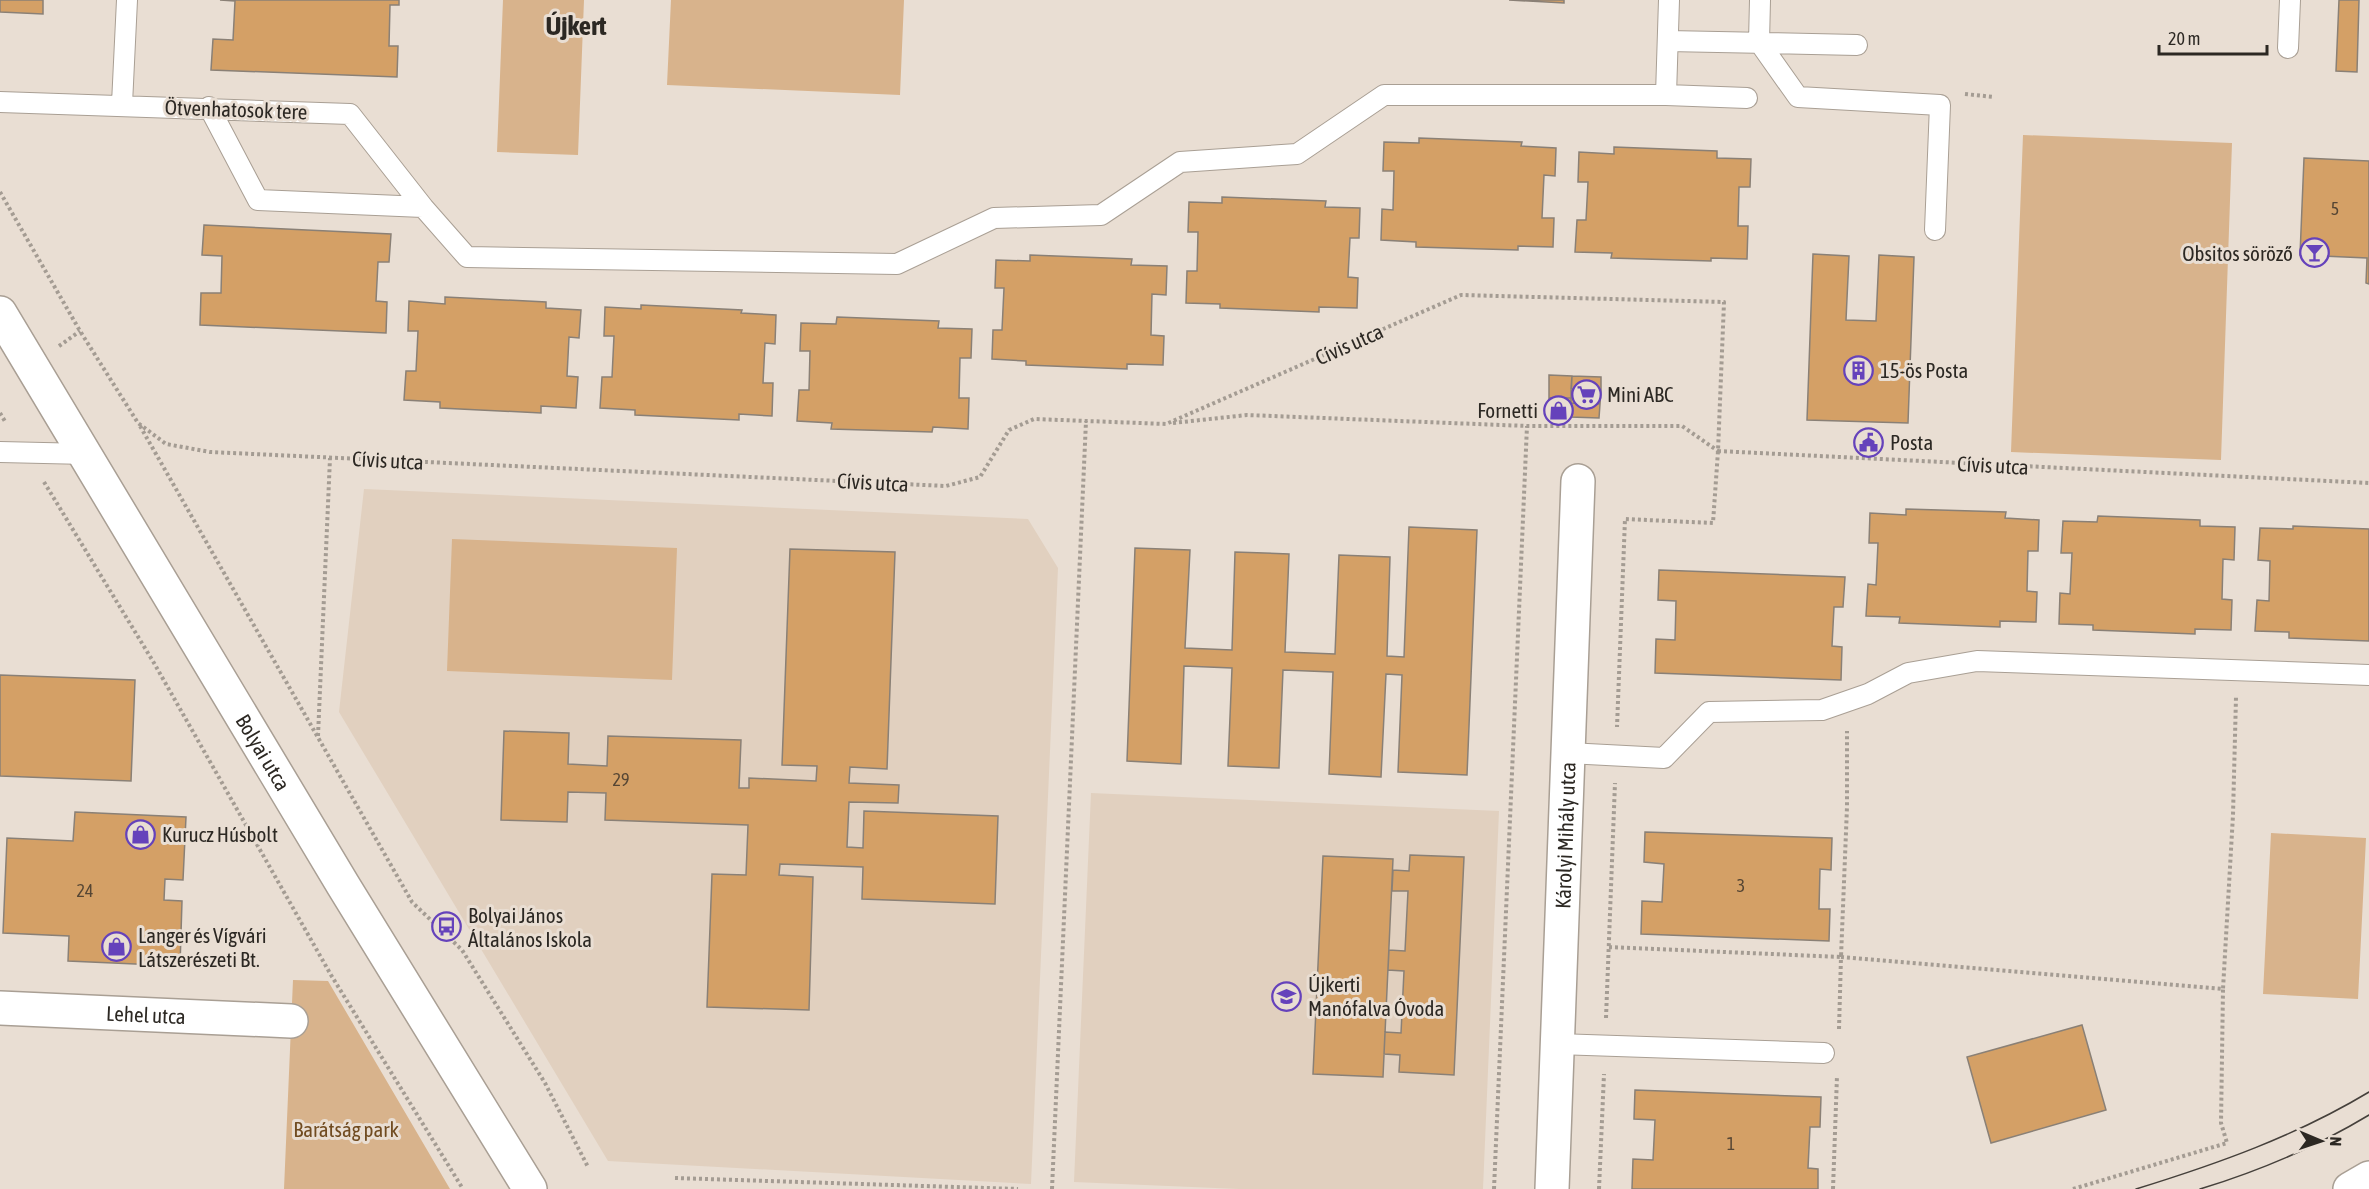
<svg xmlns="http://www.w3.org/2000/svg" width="2369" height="1189" viewBox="0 0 2369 1189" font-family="'Asap Condensed',sans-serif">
<rect width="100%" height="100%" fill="#e9ded3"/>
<!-- built -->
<path fill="#e1d0bf" d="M364,489L1028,519L1058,568L1031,1184L608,1161L339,712Z
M1091,793L1499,811L1483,1189H1239L1074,1182Z"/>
<!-- green -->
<path fill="#d8b38c" d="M503,0H584L578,155L497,152Z
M671,0H904L900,95L667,85Z
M2023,135L2232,143L2221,460L2011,452Z
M452,539L677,548L672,680L447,671Z
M2271,833L2366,838L2358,999L2263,994Z
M293,980L328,981L450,1189H284Z"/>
<!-- building -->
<path fill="#d4a066" stroke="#8a8076" stroke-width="1.5" d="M0,0H43V14L0,12Z
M220,0H399V5H390L389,46H398L397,77L211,70L213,39L233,40L235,1Z
M1509,0H1564V3Z
M2339,0H2359L2357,72L2336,71Z
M1419,138L1522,142L1521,146L1556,148L1555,176L1544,175L1542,218H1554L1553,247L1518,246V250L1416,247V242L1381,240L1382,209L1393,210L1394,171H1383L1384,142L1419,143Z
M1614,147L1717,151V158L1751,159L1750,187H1739L1738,226H1748L1747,259L1711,258V261L1611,258L1612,253L1575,252L1577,220H1586L1588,182H1578L1579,152L1614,154Z
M2304,158L2369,161V284L2366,283L2367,258L2300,255Z
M1222,197L1326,201L1325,207L1360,208L1359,238H1350L1348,277L1358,278L1357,308L1319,307V312L1220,308V304L1186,303L1187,271H1197L1198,232H1188L1189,202L1222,203Z
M204,225L391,234L389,262H378L376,301L387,302L386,333L200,325L201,293H221L222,256L202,255Z
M1813,254L1849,256L1846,320L1876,321L1879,255L1914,257L1908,423L1807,420Z
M1030,255L1132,259L1131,265L1167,266L1166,295L1152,294L1151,335L1164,336L1163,365L1127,364V369L1026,365V361L992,359L993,330H1002L1004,288H995L996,260L1030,261Z
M445,297L546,302V308L581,310L579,338L569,337L567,376L578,377L576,408L541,406V413L440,408V402L404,400L406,371H416L418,331H408L409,301L445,304Z
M641,305L742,310L741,313L776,315L775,344L765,343L763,383H773L772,416L739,414V420L635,415V410L600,408L602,377H612L614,336H604L605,307L641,309Z
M837,317L939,321L938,328L972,329L971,358H960L959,398H969L968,429L933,427L932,432L831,429L832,423L797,421L799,390H809L810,351H800L801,323L836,324Z
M1549,375L1572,376L1571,398H1549Z
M1572,376L1601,377V390L1571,389Z
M1571,389L1601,390L1600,404L1571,403Z
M1549,398H1571L1570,417L1548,416Z
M1571,403L1600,404L1599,418L1570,417Z
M1906,509L2006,512L2005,518L2039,520L2038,551H2028L2027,591L2037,592L2036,622L2000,621V627L1899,623L1900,617L1866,616L1868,584L1876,585L1878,543H1869L1870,513L1906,515Z
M2098,516L2200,520V526L2235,527L2234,560L2223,559L2222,599L2232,600L2231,630L2195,629V634L2093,630V625L2059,624L2060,593L2070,594L2072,553H2061L2063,521L2097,522Z
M2293,526L2369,529V641L2289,638V632L2255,631L2257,600L2269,601L2270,561L2258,560L2260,528L2293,529Z
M1409,527L1477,530L1467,775L1398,772L1402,675L1386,674L1381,777L1329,774L1333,672L1283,670L1279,768L1228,766L1232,668L1184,666L1181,764L1127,761L1135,548L1190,550L1185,648L1232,650L1235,552L1289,554L1285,652L1335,654L1339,555L1390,557L1387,656L1404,657Z
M790,549L895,552L887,769L850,767L849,783L899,785L898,803L849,802L847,847L863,848L864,811L998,816L995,904L862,899L863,867L780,864L779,875L813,877L809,1010L707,1007L712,874L746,875L748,825L605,820L606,793L568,792L567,822L501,820L504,731L569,733L568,764L607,766L608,736L741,740L739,788H749V778L816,781L817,766L782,765Z
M1659,570L1845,577L1843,607H1834L1832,646L1842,647L1841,680L1655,673L1656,639L1675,640L1676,601L1658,600Z
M0,675L135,680L131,781L0,776Z
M75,812L186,817L183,880L165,879L164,900L182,901L180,966L68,961L69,936L3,933L7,838L73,841Z
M1645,832L1832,838L1831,870L1820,869L1819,909H1830L1829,941L1641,934L1642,901L1662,902L1664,864L1644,862Z
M1410,855L1464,857L1454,1075L1399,1072L1400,1055L1384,1054L1385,1032L1401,1033L1404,971L1388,970L1389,950L1405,951L1408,891H1392L1393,870L1409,871Z
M1323,856L1393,859L1383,1077L1313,1074Z
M2082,1025L2106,1110L1991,1143L1967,1057Z
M1635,1090L1821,1097L1820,1127H1810L1808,1168L1818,1169V1189H1632L1633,1159L1653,1160L1655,1120L1634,1119Z"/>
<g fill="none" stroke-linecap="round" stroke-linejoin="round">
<defs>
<path id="service" d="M1760,0L1759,42L1798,97L1940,105L1935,230
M1668,41L1857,45
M2288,48L2290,0
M1666,95L1669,0
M0,102L350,114L423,207
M122,104L127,0
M209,107L258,200L423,207L467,257L897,264L994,218L1101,215L1180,162L1297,154L1384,95H1666L1747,98
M0,452L87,454
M1568,753L1664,758L1709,712L1822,710L1868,694L1908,673L1977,661L2369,675
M1557,1044L1824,1053"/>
<g id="minor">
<path id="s1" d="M0,313L343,885L530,1189"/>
<path id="s2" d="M0,1008L291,1021"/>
<path id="s3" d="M1552,1189L1578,481"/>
</g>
<path id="tertiary" d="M2350,1189L2369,1178"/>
</defs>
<!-- service casing -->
<use href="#service" stroke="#a99f94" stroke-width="22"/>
<!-- minor casing -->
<use href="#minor" stroke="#a99f94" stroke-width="36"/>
<!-- tertiary casing -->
<use href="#tertiary" stroke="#a99f94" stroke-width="36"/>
<!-- path -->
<path stroke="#a49c93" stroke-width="4" stroke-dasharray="3 3" stroke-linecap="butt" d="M1965,94L1994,97
M0,192L80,331L138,423L166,444L210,452L946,486L980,477L1009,430L1034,419L1166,424L1461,295L1724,302L1718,451L1713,523L1625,519L1617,727
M59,346L80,331
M0,413L6,423
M1173,423L1247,415L1527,426H1682L1718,451
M140,426L412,902L462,950L545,1083L588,1167
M1718,451L2369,483
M44,482L154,663L331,975L463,1189
M318,736L330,458
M1609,947L1841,957L1847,807V731
M1606,1018L1615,783
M1839,1029L1841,957L2223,989L2233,815L2236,697
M675,1178L1018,1189
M1052,1189L1086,421
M1494,1189L1527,426
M1599,1189L1604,1074
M1833,1189L1837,1076
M2073,1189L2227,1143L2221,1123L2223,989"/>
<!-- service -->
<use href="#service" stroke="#fff" stroke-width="20"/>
<!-- minor -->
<use href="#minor" stroke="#fff" stroke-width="33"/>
<!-- tertiary -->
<use href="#tertiary" stroke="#fff" stroke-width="33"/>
<!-- tram -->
<path stroke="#45403b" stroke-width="1.5" d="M2136,1189C2217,1164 2296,1136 2369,1092
M2200,1189C2259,1171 2316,1147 2369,1115"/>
</g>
<!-- icons -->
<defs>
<symbol id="bar-ring" viewBox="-11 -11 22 22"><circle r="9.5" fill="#e9ded3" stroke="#6542bb" stroke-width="1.5"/><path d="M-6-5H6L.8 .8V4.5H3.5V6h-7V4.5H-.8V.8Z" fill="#6542bb"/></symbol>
<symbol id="building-ring" viewBox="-11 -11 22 22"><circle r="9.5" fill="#e9ded3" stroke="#6542bb" stroke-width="1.5"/><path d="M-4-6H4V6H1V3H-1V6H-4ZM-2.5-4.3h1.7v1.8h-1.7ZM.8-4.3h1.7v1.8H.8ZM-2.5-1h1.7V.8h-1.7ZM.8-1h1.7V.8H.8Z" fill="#6542bb"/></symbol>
<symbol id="supermarket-ring" viewBox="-11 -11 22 22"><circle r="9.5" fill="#e9ded3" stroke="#6542bb" stroke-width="1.5"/><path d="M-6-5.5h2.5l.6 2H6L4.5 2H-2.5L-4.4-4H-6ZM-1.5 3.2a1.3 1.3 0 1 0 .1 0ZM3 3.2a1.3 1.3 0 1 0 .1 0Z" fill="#6542bb"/></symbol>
<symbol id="shop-ring" viewBox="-11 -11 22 22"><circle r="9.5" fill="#e9ded3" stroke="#6542bb" stroke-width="1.5"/><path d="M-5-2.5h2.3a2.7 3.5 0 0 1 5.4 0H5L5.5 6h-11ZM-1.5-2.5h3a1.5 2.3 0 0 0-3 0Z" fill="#6542bb"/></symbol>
<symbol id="civic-ring" viewBox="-11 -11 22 22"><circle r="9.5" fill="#e9ded3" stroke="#6542bb" stroke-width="1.5"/><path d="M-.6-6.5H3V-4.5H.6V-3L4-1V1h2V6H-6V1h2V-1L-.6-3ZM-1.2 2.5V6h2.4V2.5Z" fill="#6542bb"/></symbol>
<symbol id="bus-ring" viewBox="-11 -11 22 22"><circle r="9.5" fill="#e9ded3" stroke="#6542bb" stroke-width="1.5"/><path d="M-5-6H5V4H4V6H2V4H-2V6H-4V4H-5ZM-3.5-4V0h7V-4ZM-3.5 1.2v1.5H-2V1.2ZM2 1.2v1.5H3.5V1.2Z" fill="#6542bb"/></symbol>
<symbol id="school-ring" viewBox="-11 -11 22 22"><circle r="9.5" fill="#e9ded3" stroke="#6542bb" stroke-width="1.5"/><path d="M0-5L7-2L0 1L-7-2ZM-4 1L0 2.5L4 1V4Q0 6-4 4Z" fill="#6542bb"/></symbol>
</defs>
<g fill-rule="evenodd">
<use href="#bar-ring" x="2298" y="236" width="33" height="33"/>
<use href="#building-ring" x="1842" y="354" width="33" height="33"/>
<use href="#supermarket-ring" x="1570" y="378" width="33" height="33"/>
<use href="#shop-ring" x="1542" y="394" width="33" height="33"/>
<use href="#civic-ring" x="1852" y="426" width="33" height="33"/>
<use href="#shop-ring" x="124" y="818" width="33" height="33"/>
<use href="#bus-ring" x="430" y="910" width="33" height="33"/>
<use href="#shop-ring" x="100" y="930" width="33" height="33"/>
<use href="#school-ring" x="1270" y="980" width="33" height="33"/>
</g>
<g text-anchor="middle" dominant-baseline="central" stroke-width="6" stroke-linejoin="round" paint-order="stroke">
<!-- number labels -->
<g font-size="18" fill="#564634">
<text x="2335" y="208">5</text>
<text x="621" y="779">29</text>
<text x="1741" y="885">3</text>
<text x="85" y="890">24</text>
<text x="1731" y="1143">1</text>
</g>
<!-- street labels -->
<g font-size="21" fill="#2c2823" stroke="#e9ded3">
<text transform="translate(236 109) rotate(2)">Ötvenhatosok tere</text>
<text transform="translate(1349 344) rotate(-24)">Cívis utca</text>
<text transform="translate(388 460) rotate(3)">Cívis utca</text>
<text transform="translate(1993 465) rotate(3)">Cívis utca</text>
<text transform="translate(873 482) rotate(3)">Cívis utca</text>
<text stroke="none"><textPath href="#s1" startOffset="512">Bolyai utca</textPath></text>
<text stroke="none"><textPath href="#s3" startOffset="354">Károlyi Mihály utca</textPath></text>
<text stroke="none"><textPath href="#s2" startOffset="146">Lehel utca</textPath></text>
</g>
<!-- poi labels -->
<g font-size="21" fill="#2c2823" stroke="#e9ded3" text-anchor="start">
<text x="2293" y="253" text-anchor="end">Obsitos söröző</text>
<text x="1880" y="370">15-ös Posta</text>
<text x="1607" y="394">Mini ABC</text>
<text x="1538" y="410" text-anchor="end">Fornetti</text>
<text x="1890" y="442">Posta</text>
<text x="162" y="834">Kurucz Húsbolt</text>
<text x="468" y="915">Bolyai János<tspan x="468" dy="24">Általános Iskola</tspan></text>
<text x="138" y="935">Langer és Vígvári<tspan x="138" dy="24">Látszerészeti Bt.</tspan></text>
<text x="1308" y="984">Újkerti<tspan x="1308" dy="24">Manófalva Óvoda</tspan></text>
</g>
<!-- park labels -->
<g font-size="21" fill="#704b20" stroke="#e9ded3">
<text x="346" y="1129">Barátság park</text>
</g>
<!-- district labels -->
<g font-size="27" font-weight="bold" fill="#2c2823" stroke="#e9ded3">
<text x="576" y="25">Újkert</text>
</g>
</g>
<!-- north arrow -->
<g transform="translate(2321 1141) rotate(92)" stroke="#e9ded3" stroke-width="4.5" paint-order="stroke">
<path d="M0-4.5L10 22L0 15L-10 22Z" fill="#2c2823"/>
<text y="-9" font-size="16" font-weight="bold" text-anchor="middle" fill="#2c2823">N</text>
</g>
<!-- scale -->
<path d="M2159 45v9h108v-9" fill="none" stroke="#2c2823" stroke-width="3"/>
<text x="2168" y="45" font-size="18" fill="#2c2823" stroke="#e9ded3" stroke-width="4.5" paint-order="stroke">20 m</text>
</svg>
